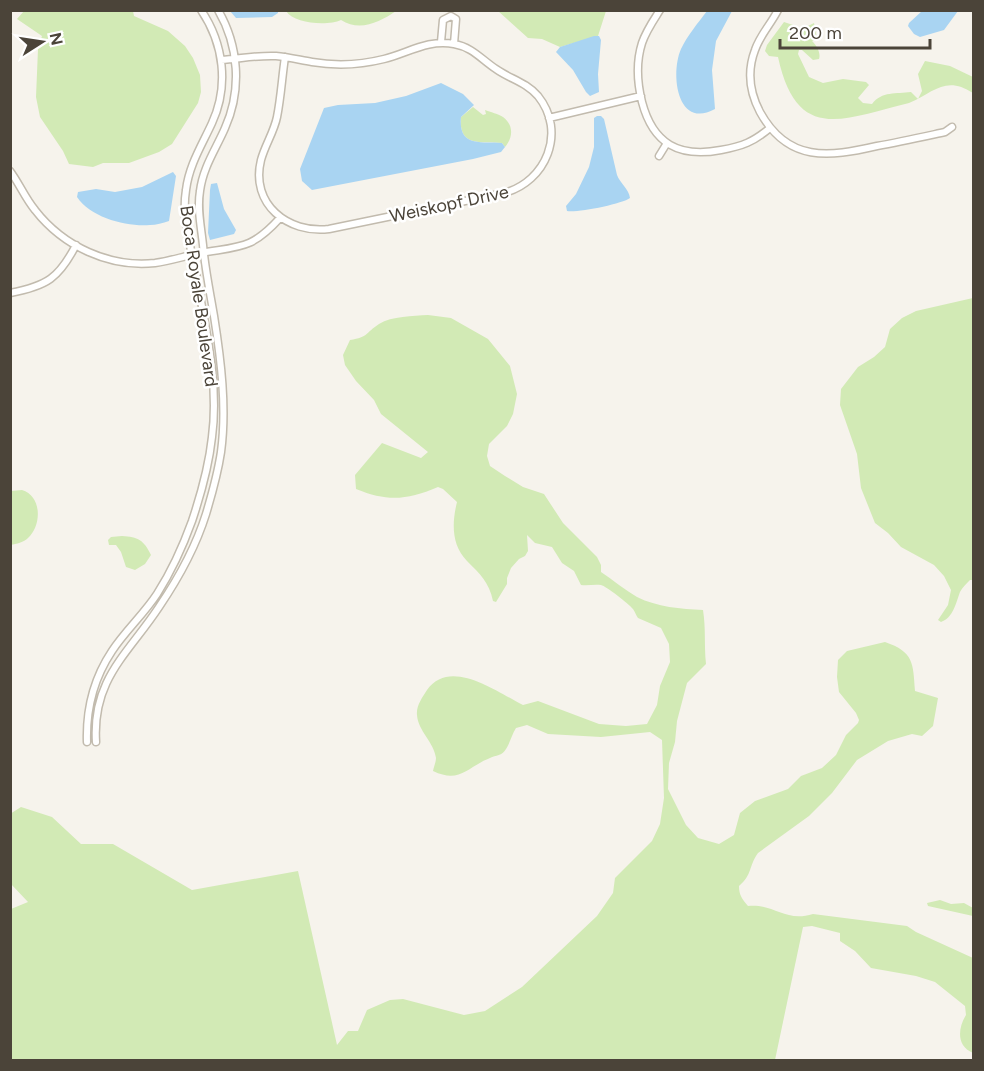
<svg xmlns="http://www.w3.org/2000/svg" width="984" height="1071" viewBox="0 0 984 1071" font-family="Figtree,sans-serif">
<rect width="100%" height="100%" fill="#f6f3ec"/>
<!-- green -->
<path fill="#d2eab5" d="M24,11H133L134,16L168,31L185,46L193,58L200,75L201,92L198,103L172,144L159,152L129,163H103L93,167L69,164L63,151L40,117L36,97L38,49L42,36L17,19Z
M286,11V10L396,11C380,22 360,32 341,20C328,26 294,24 286,11Z
M498,11H606L598,36L560,47L542,39L528,38Z
M784,22L793,25L798,31L814,23L817,39L812,41C817,46 821,53 819,59L813,60L802,50H799L798,54L809,77L823,83L843,79L866,82L869,85L858,98L863,103L872,104C882,91 896,94 911,92L918,99L922,91L918,74L925,61L950,66L973,77V93C946,75 934,92 909,103C843,119 797,144 778,57L769,56L765,51L767,45Z
M473,107L483,115L486,114L485,110C490,112 499,114 503,117C514,125 513,138 505,147L502,143C482,141 458,148 461,117Z
M973,298V580H970C966,584 962,588 960,592C956,603 953,618 941,622L938,620L948,605L951,590L944,576L934,565L901,547L888,533L875,523L861,488L857,454L840,405L841,389L858,367L874,357L885,347L890,329L902,318L916,311Z
M428,315L451,318L488,339L510,366L517,394L513,414L507,426L489,444L487,456L490,466L505,476L523,487L544,494L563,523L597,557L601,565V572C613,580 625,590 637,597C657,607 681,609 703,610C706,629 704,644 706,664L687,683L677,721L675,742L669,763L668,789L686,825L698,838L719,844L734,835L740,813L755,801L788,789L801,776L822,768L836,755L846,735L858,723L859,720L856,713L839,692L837,677L838,660L847,651L885,642C914,652 913,663 915,691L938,698L933,726L922,736L912,734L888,741L857,760L832,793L809,816L758,853C748,867 753,874 739,886C739,895 742,899 748,906C773,903 785,923 813,914L907,926L916,932L973,958V1053C956,1046 958,1028 966,1015L965,1006L935,982L916,976L871,968L855,951L840,941V933L812,926L803,927L775,1060H11V909L28,902L11,884L10,814L21,807L52,817L81,844H113L192,890L298,871L337,1045L348,1031H358L367,1010L390,1000L403,999L464,1015L485,1011L522,987L597,916L613,893L615,878L652,841L660,824L664,798L662,740L650,732L601,737L548,734L527,725L516,728C512,734 510,743 506,749C502,756 496,755 490,758C467,767 460,784 433,771C434,766 436,762 436,758C434,742 418,731 417,715C416,706 422,698 427,690C450,657 497,692 523,705L538,701L599,724L626,726L647,724L657,705L660,686L670,662L669,644L661,628L638,618C637,617 634,610 633,609C629,604 606,586 601,585C594,584 588,586 581,585L574,571L562,563L552,547L535,543L527,535L528,551L525,556L519,559L511,568L507,578V584L496,602L493,601C489,582 480,574 467,561C451,545 452,522 457,502L443,489L438,487C407,500 388,502 356,489L355,475L382,443L421,458L428,452L381,414L374,400L356,381L345,365L343,355L350,340C369,337 365,333 379,324C392,316 413,316 428,315Z
M22,490C42,496 42,525 28,538C24,542 16,544 11,545V491Z
M122,536C138,537 144,540 151,555L145,564L135,570L126,567L121,552L116,545H109L108,540L111,537Z
M940,900L951,904L964,903L973,908V916L928,906L927,903Z"/>
<!-- water -->
<path fill="#a9d4f2" d="M230,11H278V13L272,17L236,18Z
M707,11H732L716,41L712,70L715,109C677,130 670,74 681,49C687,36 698,23 707,11Z
M922,11V10L958,11L944,30L920,37L914,34L908,26L909,23Z
M594,36H599L601,40L598,74L599,92L590,96L586,92L573,70L556,52L560,47Z
M441,83L463,94L474,105L461,117C458,148 482,141 502,143L505,147L501,152L473,159L312,190L302,181L300,169L324,108L338,105L375,103L406,96Z
M597,116H601L604,119L617,175C620,183 629,189 630,198C622,204 577,213 567,211L566,206L576,194L589,167L594,147V118Z
M173,172L176,176L169,221C163,223 156,225 150,225C127,227 91,218 77,197L78,192L96,189L115,192L142,187Z
M217,183L224,209L236,230L234,234L210,240L208,233L210,190L211,184Z"/>
<g fill="none" stroke-linecap="round" stroke-linejoin="round">
<defs>
<path id="minor" d="M660,10C653,21 646,31 642,43C636,62 637,82 642,102C653,144 679,158 721,150C743,146 753,142 770,128
M778,10C771,24 760,35 755,50C747,71 750,93 760,112C788,163 829,157 877,146C900,142 922,137 945,132L952,127
M441,42L443,20L451,16L456,19L454,44
M221,60C239,59 258,55 276,56C288,57 300,60 312,62C336,66 360,65 384,59C408,53 428,39 454,44C472,47 481,59 496,69C510,79 526,82 538,96C567,132 546,182 504,193L329,229C288,234 250,204 261,160C265,145 274,132 277,117C281,97 282,77 285,57
M549,118L641,96
M659,156L667,143
M10,171C19,183 25,198 35,210C63,246 109,268 155,263C170,261 185,256 200,253C240,246 251,250 280,218
M10,293C47,286 59,278 76,245
M87,742C86,710 94,678 112,651C125,631 144,614 157,594C171,572 183,546 192,521C201,494 209,465 212,437C219,384 206,331 197,279C192,249 181,221 186,190C189,165 202,145 212,123C229,86 224,44 201,10
M96,742C92,679 128,654 159,607C178,579 196,546 206,514C212,494 218,472 221,452C227,408 221,360 214,316C210,292 205,269 203,245C201,226 197,209 200,191C203,167 216,149 225,128C242,90 239,46 218,10"/>
</defs>
<!-- minor casing -->
<use href="#minor" stroke="#c2bbae" stroke-width="9"/>
<!-- minor -->
<use href="#minor" stroke="#fff" stroke-width="6"/>
</g>
<g text-anchor="middle" dominant-baseline="central" stroke-width="5" stroke-linejoin="round" paint-order="stroke">
<!-- street labels -->
<g font-size="18" fill="#4b4439" stroke="#fff">
<text transform="translate(449 204) rotate(-12)">Weiskopf Drive</text>
<text transform="translate(199 296) rotate(82)">Boca Royale Boulevard</text>
</g>
</g>
<!-- border -->
<rect width="984" height="1071" fill="none" stroke="#4b4439" stroke-width="24"/>
<!-- north arrow -->
<g transform="translate(42 42) rotate(78)" stroke="#ffffff" stroke-width="4.5" paint-order="stroke">
<path d="M0-4.5L10 22L0 15L-10 22Z" fill="#4b4439"/>
<text y="-9" font-size="16" font-weight="bold" text-anchor="middle" fill="#4b4439">N</text>
</g>
<!-- scale -->
<path d="M780 39v9h150v-9" fill="none" stroke="#4b4439" stroke-width="3"/>
<text x="789" y="39" font-size="18" fill="#4b4439" stroke="#ffffff" stroke-width="4.5" paint-order="stroke">200 m</text>
</svg>
